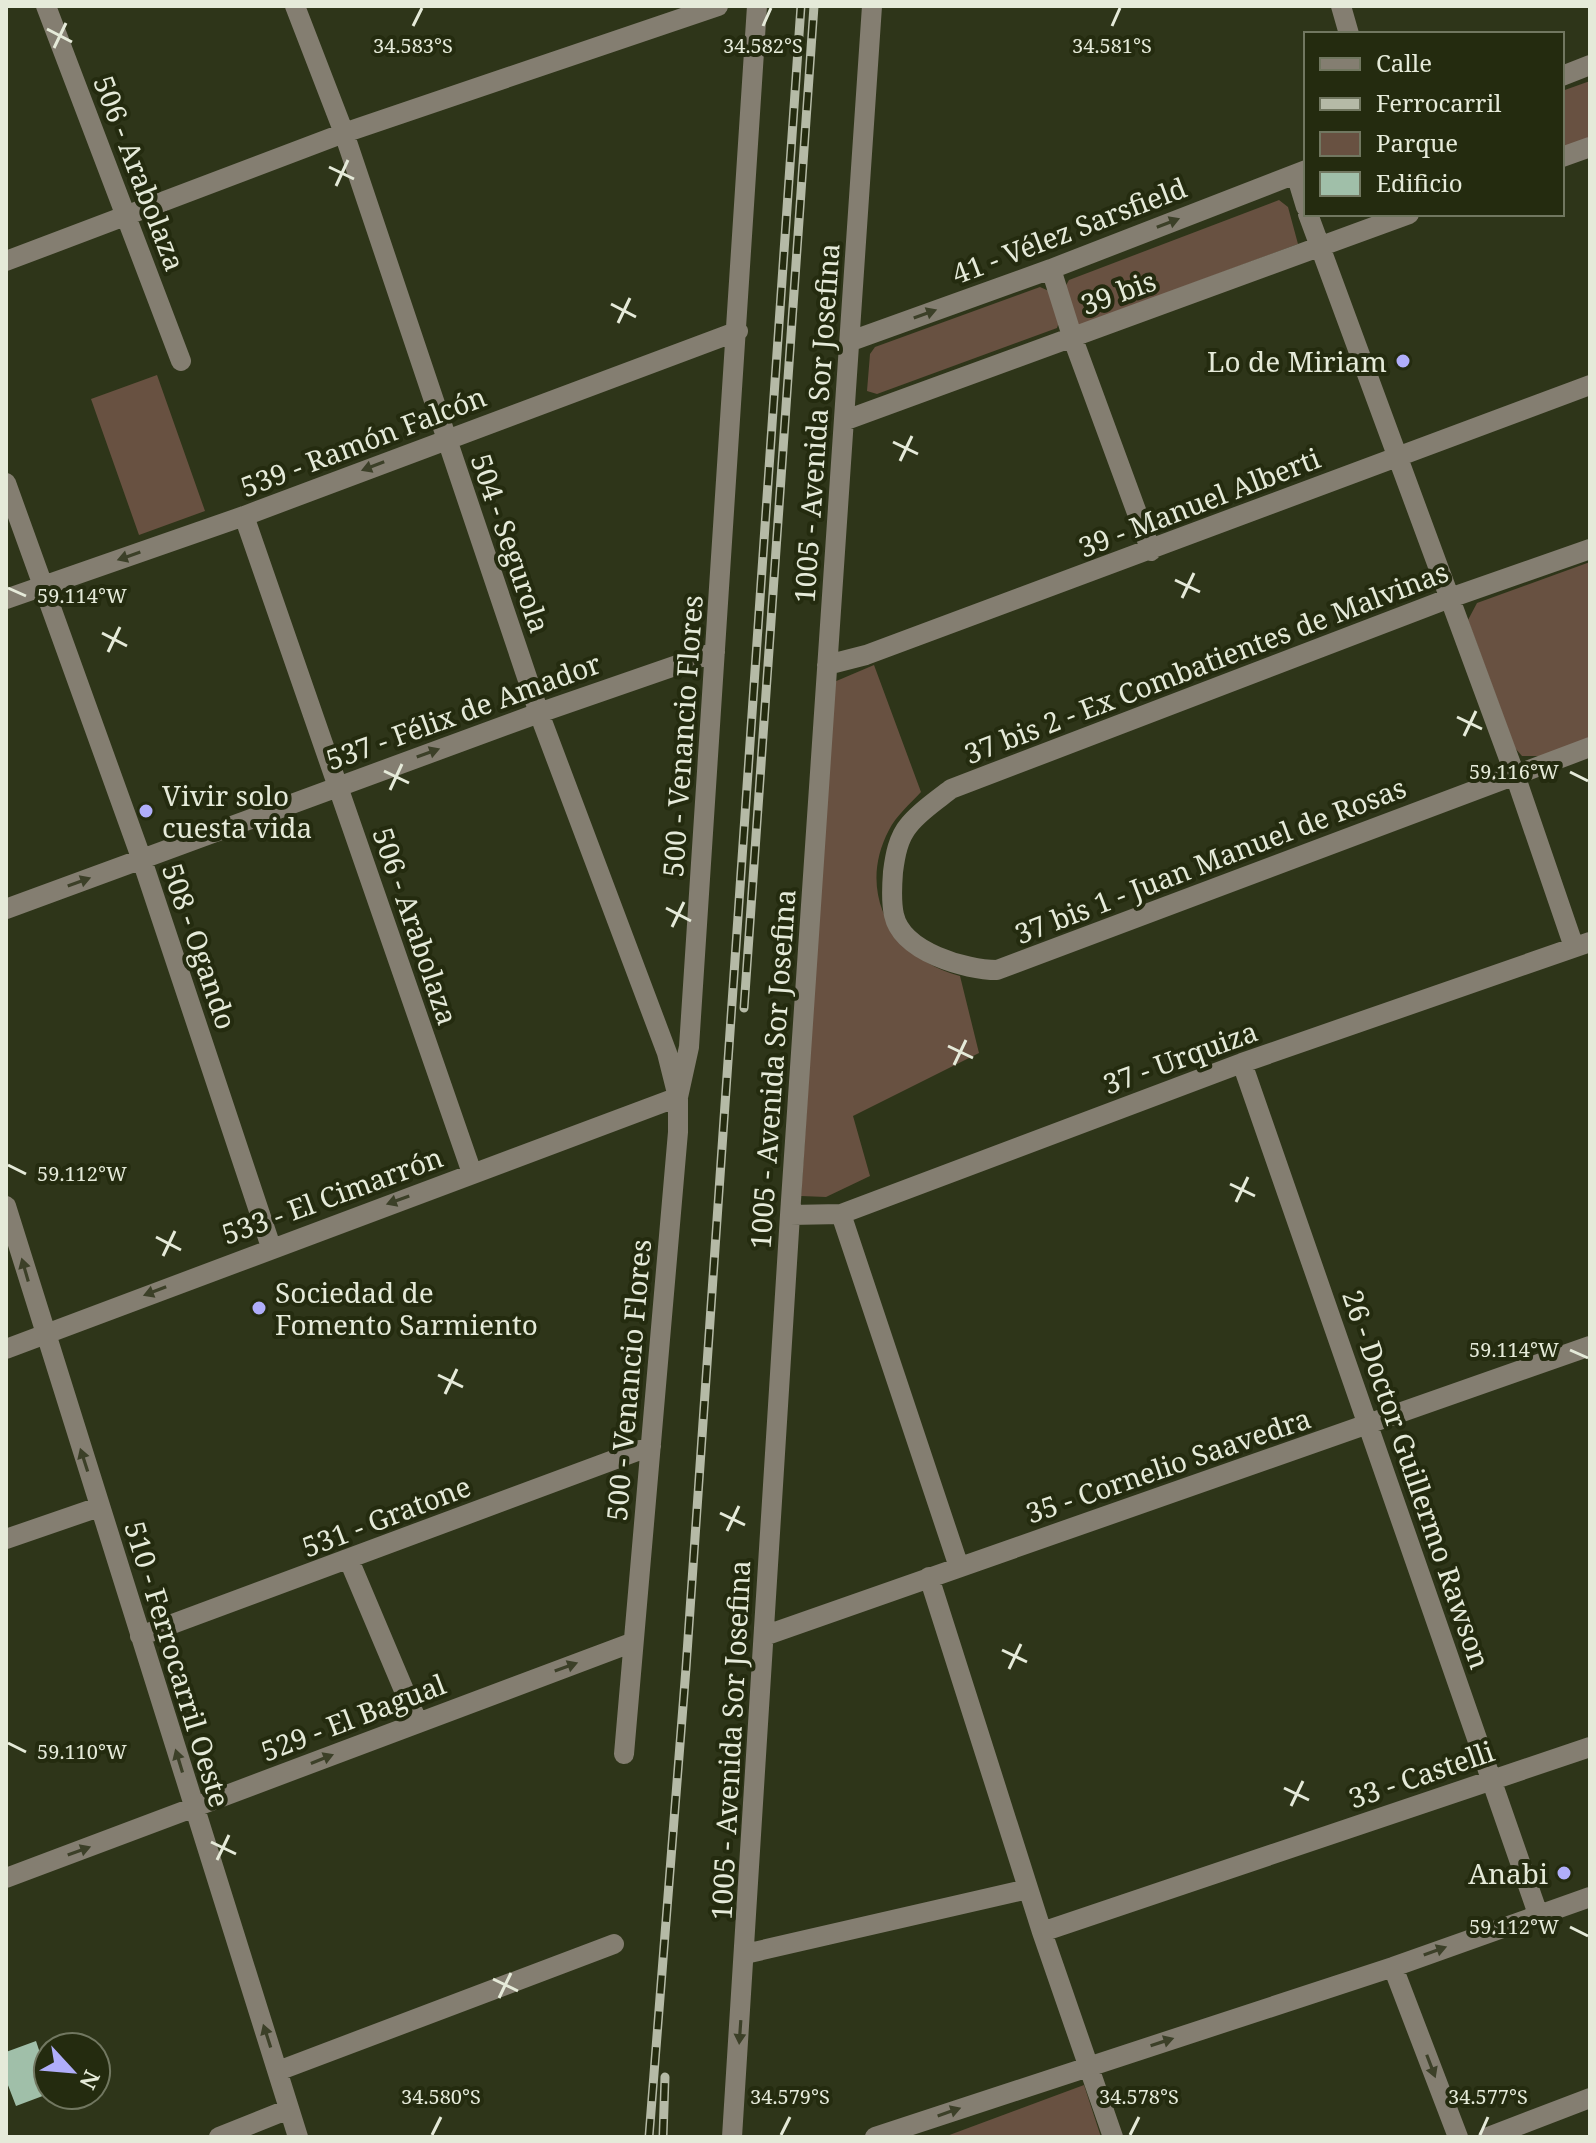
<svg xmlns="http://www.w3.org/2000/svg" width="1596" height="2143" viewBox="0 0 1596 2143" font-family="'Noto Serif',serif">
<rect width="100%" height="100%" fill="#2e3519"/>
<!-- green -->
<path fill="#685141" d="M1590,81V139L1562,149V91Z
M1279,200L1288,207L1298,244L1078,326L1065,287L1069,280Z
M1040,287L1049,291L1059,322L1057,328L877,394L867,391L870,354L875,347Z
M157,375L205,511L139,535L91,399Z
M1590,562V738L1542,756H1522L1515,748L1468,620L1477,603Z
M874,665L921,792C910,804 896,816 889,830C855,894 894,959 960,976L979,1053L853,1116L870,1176L826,1197L801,1196L834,682Z
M1084,2085L1101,2137H944Z"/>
<!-- building -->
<path fill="#a0bfa9" d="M36,2041L41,2056L48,2053V2094L16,2106L6,2080V2052Z"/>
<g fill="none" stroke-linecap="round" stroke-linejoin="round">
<!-- minor -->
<path stroke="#847e71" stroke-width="20" d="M46,6L181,361
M1341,6L1349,34
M1562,76L1590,65
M1562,157L1590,147
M1296,174L1306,207
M1308,214L1515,775L1574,947
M6,261L344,133L718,6
M1051,269L1073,339L1151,551
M851,341L1051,269L1306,170
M846,420L1409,214
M6,483L142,860L271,1247
M244,516L472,1173
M1590,549L1450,598L951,789C937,800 920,811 909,825C898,838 895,856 893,872C892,885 891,902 894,915C902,952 966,970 997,970L1590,747
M6,599L244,516L738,331
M827,665L866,655L1590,385
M6,909L539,713L715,652
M1242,1063L1538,1914
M6,1206L298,2137
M841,1214L959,1567
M790,1215L841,1214L1242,1063L1590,942
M6,1349L678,1097L667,1053L539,713L344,133L295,6
M6,1539L99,1507
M349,1560L417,1721
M929,1577L1042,1932L1113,2137
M140,1636L651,1446
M764,1636L1590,1346
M624,1754L678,1132V1097L689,1047L757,6
M6,1878L631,1643
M1042,1932L1590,1747
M745,1954L1028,1889
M1393,1967L1458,2137
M278,2071L614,1944
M219,2137L289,2109
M732,2137L790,1215L872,6
M875,2137L1393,1967L1590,1897
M1488,2137L1590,2098"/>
<defs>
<path id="rail" d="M744,1008L814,6
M649,2137L686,1668L801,6
M663,2137L665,2077"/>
</defs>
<!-- rail casing -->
<use href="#rail" stroke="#b5baa6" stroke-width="9"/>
<!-- rail -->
<use href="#rail" stroke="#242b0f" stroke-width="6" stroke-dasharray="18" stroke-linecap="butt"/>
</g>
<!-- one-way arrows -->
<defs><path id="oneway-solid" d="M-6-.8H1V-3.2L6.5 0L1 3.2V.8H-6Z" transform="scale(2)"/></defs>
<g fill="#3c4028">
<use href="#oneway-solid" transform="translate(1168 223) rotate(-21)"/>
<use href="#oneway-solid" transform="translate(925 314) rotate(-20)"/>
<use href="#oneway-solid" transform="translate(373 466) rotate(159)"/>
<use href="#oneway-solid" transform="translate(129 556) rotate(161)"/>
<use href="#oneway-solid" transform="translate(428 753) rotate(-20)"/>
<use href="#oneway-solid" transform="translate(79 882) rotate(-20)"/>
<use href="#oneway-solid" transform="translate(398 1200) rotate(160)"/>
<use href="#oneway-solid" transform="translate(25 1270) rotate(-106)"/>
<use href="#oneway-solid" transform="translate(155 1291) rotate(159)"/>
<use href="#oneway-solid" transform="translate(84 1460) rotate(-108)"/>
<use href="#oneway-solid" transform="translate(566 1667) rotate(-20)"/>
<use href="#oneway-solid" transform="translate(322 1759) rotate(-22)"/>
<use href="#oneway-solid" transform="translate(179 1761) rotate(-107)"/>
<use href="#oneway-solid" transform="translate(79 1851) rotate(-20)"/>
<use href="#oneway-solid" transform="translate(1435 1951) rotate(-20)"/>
<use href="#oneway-solid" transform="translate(740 2032) rotate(94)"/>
<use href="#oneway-solid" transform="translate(267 2036) rotate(-108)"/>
<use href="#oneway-solid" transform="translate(1162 2042) rotate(-18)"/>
<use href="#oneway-solid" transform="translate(1431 2066) rotate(69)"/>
<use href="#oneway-solid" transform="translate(949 2112) rotate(-19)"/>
</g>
<!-- ticks -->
<path fill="none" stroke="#e5ead9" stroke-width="3" d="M413,26L422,8M763,26L771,8M1112,26L1120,8M47,29L72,42M54,48L66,23M329,167L354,179M336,186L348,160M611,304L636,317M618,323L630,298M893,442L918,454M900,461L912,436M1175,580L1200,592M8,588L26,596M1182,598L1194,573M102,633L127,646M108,652L120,627M1457,717L1482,729M1464,736L1476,711M384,771L409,783M1570,772L1588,781M390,790L402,764M666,908L691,921M672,927L684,902M948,1046L973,1058M954,1065L966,1040M8,1165L26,1174M1230,1184L1255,1196M1236,1202L1248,1177M156,1237L181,1250M163,1256L175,1231M1570,1350L1588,1358M438,1375L463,1387M445,1394L457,1369M720,1513L745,1525M727,1531L739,1506M1002,1650L1027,1662M1009,1669L1021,1644M8,1743L26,1752M1284,1788L1309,1800M1291,1806L1303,1781M211,1842L236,1854M217,1860L229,1835M1570,1927L1588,1936M493,1979L518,1991M499,1998L511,1973M432,2135L441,2117M781,2135L790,2117M1130,2135L1139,2117M1480,2135L1488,2117"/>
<!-- markers -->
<g fill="#b0aefa" stroke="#242b0f" stroke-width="3">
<circle cx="1403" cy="361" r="8"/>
<circle cx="146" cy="811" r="8"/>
<circle cx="259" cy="1308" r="8"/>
<circle cx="1564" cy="1873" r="8"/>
</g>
<g text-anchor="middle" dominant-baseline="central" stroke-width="8" stroke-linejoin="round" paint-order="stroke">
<!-- street labels -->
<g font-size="28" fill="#e5ead9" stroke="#242b0f">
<text transform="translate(140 173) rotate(69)">506 - Arabolaza</text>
<text transform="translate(1069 230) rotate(-21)">41 - Vélez Sarsfield</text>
<text transform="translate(1118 292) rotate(-20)">39 bis</text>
<text transform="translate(816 423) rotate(-86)">1005 - Avenida Sor Josefina</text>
<text transform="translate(363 441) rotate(-21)">539 - Ramón Falcón</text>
<text transform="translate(1199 502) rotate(-21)">39 - Manuel Alberti</text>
<text transform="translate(511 543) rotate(71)">504 - Segurola</text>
<text transform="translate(1206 662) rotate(-21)">37 bis 2 - Ex Combatientes de Malvinas</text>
<text transform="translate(463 711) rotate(-20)">537 - Félix de Amador</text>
<text transform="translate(682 736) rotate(-86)">500 - Venancio Flores</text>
<text transform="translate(1210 860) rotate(-21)">37 bis 1 - Juan Manuel de Rosas</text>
<text transform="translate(416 926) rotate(71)">506 - Arabolaza</text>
<text transform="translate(200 946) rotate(71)">508 - Ogando</text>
<text transform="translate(1180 1057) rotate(-20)">37 - Urquiza</text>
<text transform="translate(772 1069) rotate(-86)">1005 - Avenida Sor Josefina</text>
<text transform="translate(332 1195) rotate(-20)">533 - El Cimarrón</text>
<text transform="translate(628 1380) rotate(-85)">500 - Venancio Flores</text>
<text transform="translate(1168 1465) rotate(-19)">35 - Cornelio Saavedra</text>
<text transform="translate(1417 1479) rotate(71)">26 - Doctor Guillermo Rawson</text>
<text transform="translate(386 1516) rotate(-21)">531 - Gratone</text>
<text transform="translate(178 1664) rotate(73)">510 - Ferrocarril Oeste</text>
<text transform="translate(353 1717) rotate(-21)">529 - El Bagual</text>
<text transform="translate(730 1740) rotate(-87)">1005 - Avenida Sor Josefina</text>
<text transform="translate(1421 1774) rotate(-19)">33 - Castelli</text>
</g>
<!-- poi labels -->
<g font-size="28" fill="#e5ead9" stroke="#242b0f" text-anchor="end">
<text x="1387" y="361">Lo de Miriam</text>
<text x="162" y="795" text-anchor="start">Vivir solo<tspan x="162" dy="32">cuesta vida</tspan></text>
<text x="275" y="1292" text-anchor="start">Sociedad de<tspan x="275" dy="32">Fomento Sarmiento</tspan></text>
<text x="1548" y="1873">Anabi</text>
</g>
</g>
<g font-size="20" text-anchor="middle" fill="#e5ead9" stroke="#242b0f" stroke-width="8" stroke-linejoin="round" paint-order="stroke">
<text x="1112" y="53">34.581°S</text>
<text x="413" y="53">34.583°S</text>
<text x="763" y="53">34.582°S</text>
<text x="82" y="603">59.114°W</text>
<text x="1514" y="779">59.116°W</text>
<text x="82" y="1181">59.112°W</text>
<text x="1514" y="1357">59.114°W</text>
<text x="82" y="1759">59.110°W</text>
<text x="1514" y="1934">59.112°W</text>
<text x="441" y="2104">34.580°S</text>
<text x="790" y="2104">34.579°S</text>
<text x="1139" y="2104">34.578°S</text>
<text x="1488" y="2104">34.577°S</text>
</g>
<!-- border -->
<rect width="1596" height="2143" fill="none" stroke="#e5ead9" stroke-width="16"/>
<!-- legend -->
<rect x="1304" y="32" width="260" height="184" fill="#242b0f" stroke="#717760" stroke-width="2"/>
<rect x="1320" y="58" width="40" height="12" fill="#847e71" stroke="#717760" stroke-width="2"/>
<text x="1376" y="72" font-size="24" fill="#e5ead9">Calle</text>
<rect x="1320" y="98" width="40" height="12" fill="#b5baa6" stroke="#717760" stroke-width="2"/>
<text x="1376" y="112" font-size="24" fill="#e5ead9">Ferrocarril</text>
<rect x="1320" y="132" width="40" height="24" fill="#685141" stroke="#717760" stroke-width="2"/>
<text x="1376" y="152" font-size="24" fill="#e5ead9">Parque</text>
<rect x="1320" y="172" width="40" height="24" fill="#a0bfa9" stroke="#717760" stroke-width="2"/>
<text x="1376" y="192" font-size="24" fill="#e5ead9">Edificio</text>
<!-- north arrow -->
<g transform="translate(72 2071) rotate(116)"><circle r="38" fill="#242b0f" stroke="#717760" stroke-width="2"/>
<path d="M0-6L14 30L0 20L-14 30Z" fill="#b0aefa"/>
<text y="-12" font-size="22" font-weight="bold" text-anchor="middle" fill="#e5ead9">N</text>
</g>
</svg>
